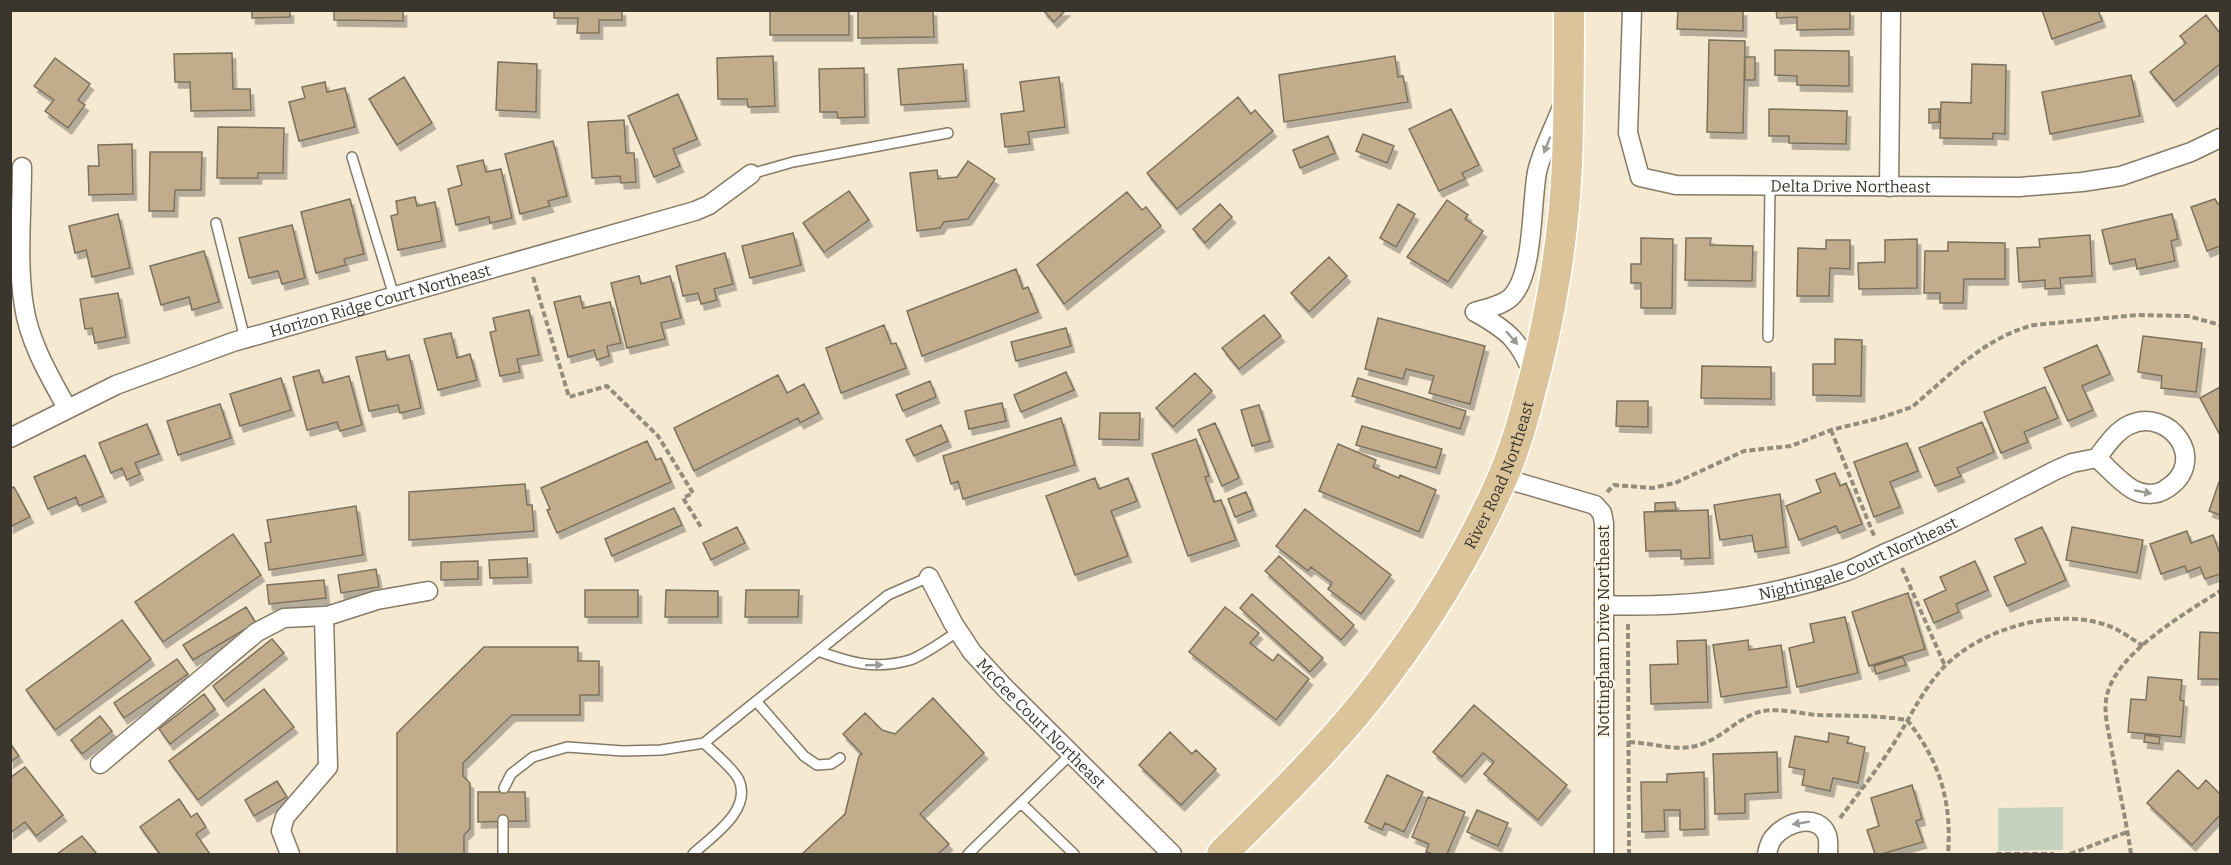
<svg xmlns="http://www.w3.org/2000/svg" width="2231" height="865" viewBox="0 0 2231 865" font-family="Bitter,serif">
<defs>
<filter id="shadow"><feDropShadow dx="3.5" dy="6" stdDeviation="0" flood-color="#0004"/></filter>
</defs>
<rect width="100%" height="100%" fill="#f5e9d2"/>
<!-- green -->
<path fill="#c5d2bd" d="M2063,807V850L1998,851V808Z"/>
<!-- building -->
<path fill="#c1ad8b" stroke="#7d715d" stroke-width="1.5" filter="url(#shadow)" d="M252,10H290V17L252,18Z
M334,10H403V21L334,20Z
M554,10H622V20H599V33H577L578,18H554Z
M770,10H849V35H770Z
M858,10H933L934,37L858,38Z
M1043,10H1066L1054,22Z
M1678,10H1743V31L1677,29Z
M1776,10H1850V29L1797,30V17L1777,18Z
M2042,10H2098L2102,21L2052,39Z
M2206,15L2220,33V64L2174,101L2150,72L2186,43L2180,36Z
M1709,40L1745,41L1743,133L1707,132Z
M1775,50L1849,51V86L1797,85V76L1775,75Z
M232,53L233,89H250L251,110L191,111L190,82H175L174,54Z
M773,56L775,106L748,107L747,99H718L717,58Z
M1395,56L1398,77L1403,76L1408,102L1284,122L1279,75Z
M1745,57H1755V80H1745Z
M55,58L90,84L78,100L85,105L68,128L45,111L54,100L34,86Z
M498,62L537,64L536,112L496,110Z
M963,64L966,101L901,105L898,69Z
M1972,64L2006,65L2005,134L1993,133V139L1940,138L1941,102L1971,103Z
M864,68L865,117L838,118L837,112H820L819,69Z
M2131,75L2140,116L2050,134L2042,92Z
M404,77L432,123L397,145L369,99Z
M1059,77L1065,127L1028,132L1030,144L1005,147L1001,114L1024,111L1020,82Z
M325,82L327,92L345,88L355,127L299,141L289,102L305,98L302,87Z
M678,94L697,139L673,149L680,166L654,177L628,116Z
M1238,97L1251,114L1255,110L1273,131L1177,209L1147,173Z
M1451,109L1479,165L1462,173L1465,179L1439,191L1409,129Z
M1769,109L1847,111L1846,144L1789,143V136H1769Z
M1929,109H1939V122L1929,123Z
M624,120L626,153H634L636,182L621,183L620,176L592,178L588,122Z
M218,127L284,128L283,173H258V178H217Z
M1363,134L1394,146L1387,163L1356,151Z
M1328,136L1335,153L1300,168L1293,150Z
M553,141L567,196L548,201L550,206L520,214L505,154Z
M132,144L133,194L89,195L88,166H99L98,145Z
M150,152H202L201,190H175L174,211H149Z
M483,160L486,172L501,169L512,218L490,223L489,217L456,225L448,189L462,185L457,166Z
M968,161L995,179L968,219L944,222L940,228L917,231L910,173L937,170L938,179L957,177Z
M849,191L869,220L824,252L803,223Z
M1127,192L1142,210L1146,207L1161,226L1064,304L1037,265Z
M415,197L417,206L435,202L442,241L398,250L391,216L398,214L396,201Z
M350,199L364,254L344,259L346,265L316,273L301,212Z
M2215,199L2218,204L2220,203V246L2207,251L2191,207Z
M1447,200L1468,215L1465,219L1483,231L1448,282L1407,257Z
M1220,204L1232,217L1205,243L1193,229Z
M1398,204L1415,214L1396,247L1380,238Z
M118,214L130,268L92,277L86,250L75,253L69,226Z
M2172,214L2178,239L2171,241L2175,261L2137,269L2135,259L2110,264L2102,230Z
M292,225L305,278L282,284L278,271L249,278L239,238Z
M793,233L801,265L750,278L742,246Z
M2090,235L2092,276L2060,278L2061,288L2045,289V280L2019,282L2017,248L2040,247L2039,239Z
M1641,238L1673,239L1672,308H1641V283H1631V264H1641Z
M1686,238H1711L1710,245L1753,246L1752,281L1685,280Z
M1917,239V288L1859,289L1858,263L1885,262V240Z
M1826,240H1850V269L1830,268L1829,296H1797L1798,248L1826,249Z
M1948,242L2005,243V279H1964L1963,303H1940V293H1924L1925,251H1948Z
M204,251L219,302L192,310L189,297L161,305L150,266Z
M725,253L733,284L714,289L717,300L701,304L698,293L683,296L676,266Z
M1329,257L1347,276L1309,312L1291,293Z
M1016,269L1023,289L1028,287L1038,312L922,356L907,311Z
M639,276L641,284L670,276L681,318L661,323L665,339L627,348L611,283Z
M118,293L126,337L95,343L92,328L85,329L80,299Z
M580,296L583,308L610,302L621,343L607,346L609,356L597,360L594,350L568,357L554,302Z
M529,310L539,355L517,359L520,372L500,376L490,332L496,331L493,318Z
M1264,315L1281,336L1239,369L1222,348Z
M1378,318L1485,346L1470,404L1429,393L1434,376L1406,369L1403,379L1365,369Z
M884,325L891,344L896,343L906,368L841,393L826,348Z
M1066,328L1071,346L1016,361L1011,342Z
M451,333L457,358L470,354L477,380L438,390L424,339Z
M2143,336L2202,343L2196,392L2161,388L2162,376L2138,372Z
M1835,339L1862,340L1861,396L1813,395V364H1835Z
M2097,345L2110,374L2082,386L2093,410L2068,421L2044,368Z
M385,351L387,360L409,355L421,408L400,413L398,405L369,411L356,357Z
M1702,366L1771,367V399L1701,398Z
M319,370L323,383L349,376L362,425L340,431L337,422L307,430L293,377Z
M1066,372L1074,390L1021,412L1014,395Z
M1195,373L1212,391L1173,427L1156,408Z
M778,375L787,393L804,384L819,413L800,423L798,418L694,471L674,428Z
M281,378L291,410L240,426L230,394Z
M1358,378L1466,411L1460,429L1352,396Z
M930,381L936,397L903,411L896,395Z
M2045,387L2058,418L2024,432L2028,442L2001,453L1984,412Z
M2220,387V435L2200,398Z
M1617,401H1648V427L1616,426Z
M1002,403L1006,421L969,429L965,411Z
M220,404L231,438L178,455L167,421Z
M1259,405L1270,441L1252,446L1241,410Z
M1100,413H1140L1139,440L1099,439Z
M1061,418L1075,465L963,499L958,481L951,484L943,456Z
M1982,422L1994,452L1957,468L1961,476L1935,486L1919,448Z
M1215,423L1239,478L1222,486L1198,430Z
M147,424L159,454L135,463L140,474L127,480L122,468L111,473L99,443Z
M941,425L948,441L914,456L906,440Z
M1362,426L1442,449L1436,468L1356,445Z
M1196,439L1209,476L1205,477L1214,502L1221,500L1236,540L1188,556L1152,454Z
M647,441L656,460L661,458L671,482L557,533L547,510L550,509L541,488Z
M1907,443L1918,471L1890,482L1900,507L1874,517L1854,462Z
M1338,444L1376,460L1373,467L1399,478L1400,475L1436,490L1419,532L1319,491Z
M85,455L103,496L79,506L76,497L48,509L34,477Z
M1835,473L1840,486L1846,483L1862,524L1839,533L1836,526L1799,540L1786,506L1821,492L1816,480Z
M1095,478L1099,489L1128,478L1137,501L1111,511L1128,556L1075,575L1046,496Z
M2219,482H2220V515L2209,511Z
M525,484L527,505H532L534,531L409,540V492Z
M14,487L30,517L10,527V489Z
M1246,492L1253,510L1235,517L1228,499Z
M1780,494L1786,547L1755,552L1752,535L1720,540L1714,505Z
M1675,502L1676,510L1655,511V503Z
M356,506L363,555L269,570L265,543L271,542L267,520Z
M674,508L682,525L612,556L605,539Z
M1305,509L1391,575L1361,614L1328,589L1332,583L1311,567L1308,571L1276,546Z
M1708,510L1710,558L1681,559V550L1646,551L1644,512Z
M737,527L745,543L711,560L703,543Z
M2042,527L2066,580L2007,606L1994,577L2026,563L2015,539Z
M2072,527L2143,540L2137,573L2066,560Z
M2187,531L2191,543L2213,535L2220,554V574L2205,579L2200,567L2187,572L2185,566L2161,574L2150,544Z
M233,534L261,575L163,642L135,602Z
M1279,556L1354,625L1341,640L1265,571Z
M527,558L528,577L490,578L489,560Z
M478,561V579L441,580V562Z
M1975,561L1988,590L1956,604L1959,612L1934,623L1924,600L1946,590L1940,577Z
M376,569L379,587L341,593L338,575Z
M324,580L326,598L269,604L267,585Z
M585,590H638V617H585Z
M666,590L718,591V617H665Z
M746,590H799L798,617H745Z
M1908,593L1925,649L1869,666L1852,612Z
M1252,594L1323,658L1310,672L1240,608Z
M246,607L256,623L193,660L183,645Z
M1225,607L1259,633L1250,643L1273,661L1278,654L1309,679L1276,720L1189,652Z
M1845,617L1858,673L1797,687L1789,648L1814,642L1810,624Z
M122,620L151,659L55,730L26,690Z
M2200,632L2220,633V679H2198Z
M272,639L284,653L224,701L213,686Z
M1706,640L1708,702L1651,704L1650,665L1678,664L1677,641Z
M1748,640L1749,650L1781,645L1787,687L1721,697L1713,645Z
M484,647H578V661H599V695H580V715H512L463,763V776L470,783V829L464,835V854H397V733Z
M1903,657L1906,665L1876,674L1874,666Z
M177,659L188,674L124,718L114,703Z
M2148,677L2182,680L2180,700L2184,701L2181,737L2128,732L2131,699L2146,700Z
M264,689L294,727L198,800L169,761Z
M204,694L215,709L170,744L159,729Z
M933,698L984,753L920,814L949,844L938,854H802L845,814L859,756L862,754L843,734L865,713L882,730L895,734Z
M1474,705L1567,785L1538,820L1484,774L1494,762L1483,753L1462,777L1433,752Z
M100,716L112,731L82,754L71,740Z
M1170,732L1192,754L1196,750L1216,769L1181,805L1139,765Z
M1829,733L1849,737L1847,743L1865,747L1858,783L1833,778L1830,791L1802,785L1805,770L1789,767L1795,736L1828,742Z
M2145,735L2160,737L2159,744L2144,742Z
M10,743L19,756L10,762Z
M1777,752L1778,792L1745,794V813L1715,814L1713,754Z
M25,767L63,815L36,836L25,822L10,833V778Z
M2178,770L2198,789L2206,780L2220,794V815L2192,845L2147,803Z
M1704,772L1705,829L1680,830V810H1664L1665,831L1642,832L1641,782H1667V774Z
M1387,775L1423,792L1404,832L1385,823L1382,830L1365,822Z
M277,781L287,797L254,816L245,800Z
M1912,785L1922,819L1916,821L1923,842L1882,854H1875L1867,830L1879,826L1871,798Z
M478,792H525L526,821L478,822Z
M1428,797L1465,812L1447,854H1433L1426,852L1429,844L1412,837Z
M179,799L191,817L197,813L206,827L196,834L210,854H160L140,827Z
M1477,810L1508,823L1498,846L1467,832Z
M82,836L97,854H57Z"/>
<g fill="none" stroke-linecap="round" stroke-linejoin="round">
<defs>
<path id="service" d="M352,157L394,296
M751,174L793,162L948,133
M216,223L245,339
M1768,337L1770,186
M818,651C851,663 875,670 910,660C926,654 944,640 959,631
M756,701L804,756L817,765L831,764L840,758
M504,788L511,774L533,757L567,747L623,751L661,750L704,743L888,595L929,577
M1021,803L1074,854
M503,854V820
M693,854C712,836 752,811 739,780C734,769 713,752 704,743
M968,854L1071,754"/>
<g id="minor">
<path id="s1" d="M1632,10L1628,133L1640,177L1676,185L2019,187L2082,182L2121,176L2191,152L2220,138"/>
<path d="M22,167C22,211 17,265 24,306C29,342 50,377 67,408"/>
<path d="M1889,187L1891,10"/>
<path d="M1475,312C1487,308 1505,305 1513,295C1534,270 1531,205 1537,172C1542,150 1554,128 1562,107"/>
<path d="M1475,312C1509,331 1520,341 1534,377"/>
<path id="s2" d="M10,438L116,385L233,342L695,211L709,205L751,174"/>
<path d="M1503,478L1595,505L1602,513L1604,523V854"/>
<path id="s3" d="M929,577L953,623L972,652L1004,687L1172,854"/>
<path id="s4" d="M1604,605C1686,608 1769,598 1847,571C1861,566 1874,558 1888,552C1946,528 2001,498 2056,470L2072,463L2097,458C2106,446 2116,431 2129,425C2170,406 2210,462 2166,489C2156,496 2142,495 2132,489C2119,481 2108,468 2097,458"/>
<path d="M100,764L257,632L284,618L325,616"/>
<path d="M290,854L281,831L285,817L328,767L324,617L377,600L428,591"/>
<path d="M1767,854C1768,849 1770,841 1774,837C1786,822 1818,812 1827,835C1829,841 1828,849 1828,854"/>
</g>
<g id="primary">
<path id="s5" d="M1222,854C1279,797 1338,740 1386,675C1432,614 1471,549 1502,479C1514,451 1523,422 1530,393C1550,321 1564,237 1567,163C1569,112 1569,61 1569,10"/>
</g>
</defs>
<!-- service casing -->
<use href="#service" stroke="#867b66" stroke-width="12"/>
<!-- minor casing -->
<use href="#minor" stroke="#867b66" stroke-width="21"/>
<!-- primary casing -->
<use href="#primary" stroke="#fff" stroke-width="33"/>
<!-- path -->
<path stroke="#948c7c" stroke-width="4" stroke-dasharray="6 3" stroke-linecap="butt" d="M533,277L569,397L607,386L658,436L693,493L683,498L701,527
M1831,430L1875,538
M1607,492L1614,485L1652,488L1675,483L1744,451L1791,446L1831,430L1880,418L1912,407C1950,375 1985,337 2034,325L2137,315L2188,316L2220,325
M1902,568L1945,666
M1628,624L1629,854
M1629,742C1655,743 1678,753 1702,744C1723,737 1738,718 1759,712C1778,707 1800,714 1819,715C1849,716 1877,715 1907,720C1940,761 1952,802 1948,854
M1840,818C1859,793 1879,767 1896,740C1912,714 1922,691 1943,668C1982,627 2063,604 2116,629C2125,634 2134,640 2143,646
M1996,854H2054
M2070,854L2127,832
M2131,854C2126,818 2117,782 2111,745C2108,729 2103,711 2107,695C2117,652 2186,613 2220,591"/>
<!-- service -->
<use href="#service" stroke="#fff" stroke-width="9"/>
<!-- minor -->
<use href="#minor" stroke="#fff" stroke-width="18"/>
<!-- primary -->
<use href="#primary" stroke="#dbc499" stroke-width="30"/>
</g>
<!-- one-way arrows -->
<defs><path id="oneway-solid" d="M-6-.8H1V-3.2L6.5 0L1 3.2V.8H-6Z" transform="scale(1.5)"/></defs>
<g fill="#9d9a96">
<use href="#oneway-solid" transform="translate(1547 145) rotate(111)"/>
<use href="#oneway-solid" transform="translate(1512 338) rotate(49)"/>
<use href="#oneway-solid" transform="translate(2143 492) rotate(11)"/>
<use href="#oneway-solid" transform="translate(874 665) rotate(-2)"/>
<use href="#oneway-solid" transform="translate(1801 823) rotate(171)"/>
</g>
<g text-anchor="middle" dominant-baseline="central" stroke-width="4.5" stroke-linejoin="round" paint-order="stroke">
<!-- street labels -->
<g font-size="16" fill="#3b362d" stroke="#fef7e9">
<text stroke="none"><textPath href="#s1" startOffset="380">Delta Drive Northeast</textPath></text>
<text stroke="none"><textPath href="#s2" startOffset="396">Horizon Ridge Court Northeast</textPath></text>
<text stroke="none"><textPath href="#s5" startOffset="474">River Road Northeast</textPath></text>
<text stroke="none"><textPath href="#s4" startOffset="261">Nightingale Court Northeast</textPath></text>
<text transform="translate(1603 631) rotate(-90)">Nottingham Drive Northeast</text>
<text stroke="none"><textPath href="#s3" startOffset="186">McGee Court Northeast</textPath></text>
</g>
</g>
<!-- border -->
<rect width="2231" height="865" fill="none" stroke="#3b362d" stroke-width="24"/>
</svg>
